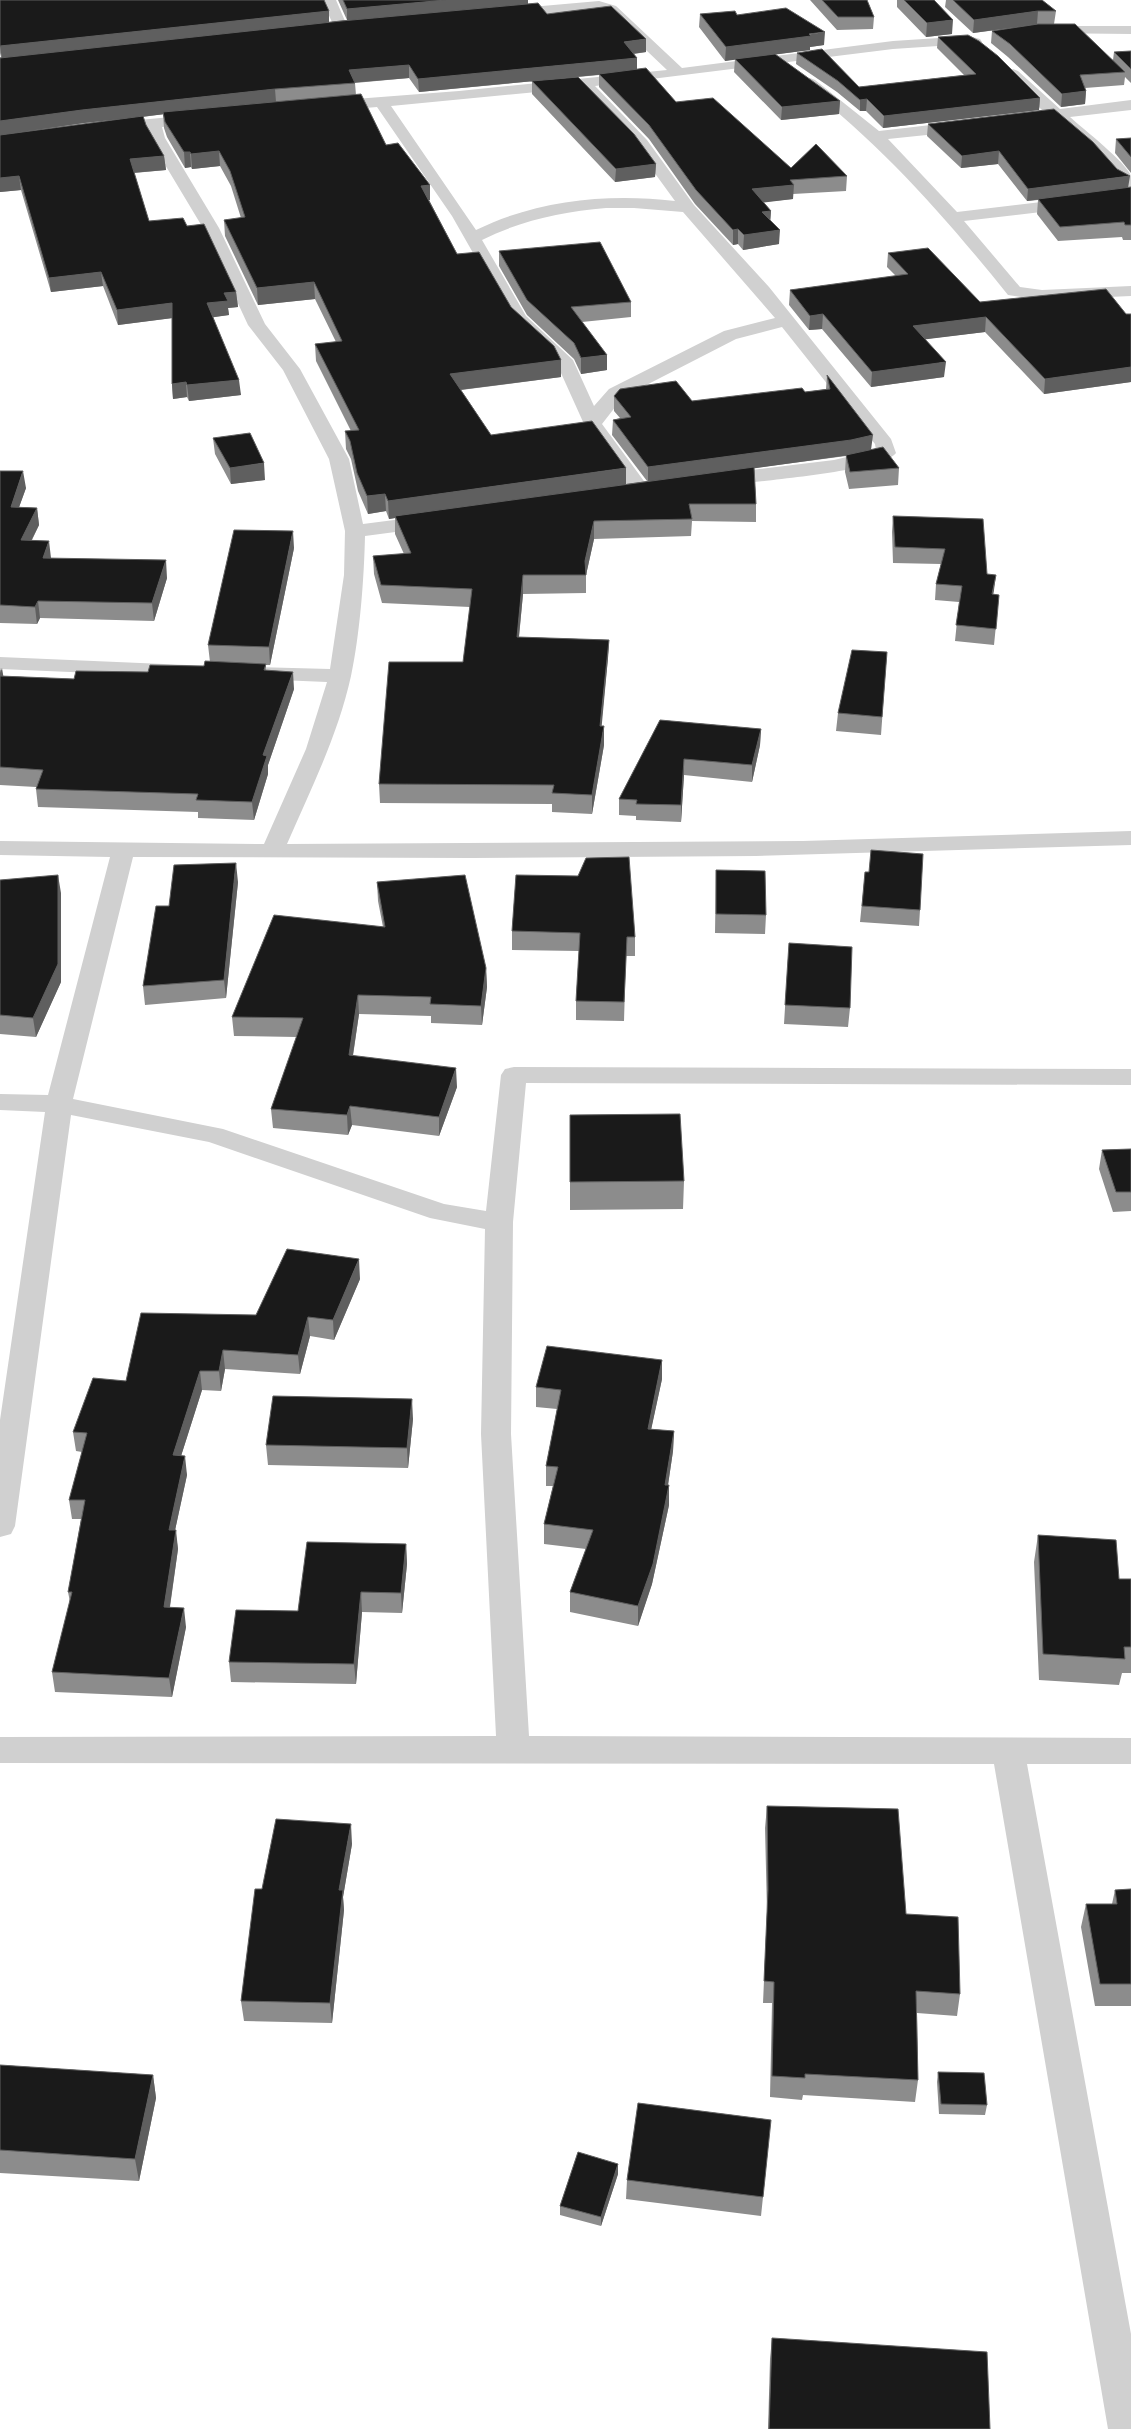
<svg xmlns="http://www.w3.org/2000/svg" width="1131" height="2429" viewBox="0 0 1131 2429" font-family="'DM Sans',sans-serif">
<rect width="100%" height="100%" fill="#fff"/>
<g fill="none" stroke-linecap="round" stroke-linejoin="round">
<!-- minor -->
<path fill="#d0d0d0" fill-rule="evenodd" d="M322,0H336L348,28L346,31H336Z
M599,1L616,6L682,68L893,41L969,36L980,39L982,42L975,46L968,44L893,49L595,86L647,140L694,205L769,287L891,439L896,453C882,472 747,482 718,486L711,484L708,480L711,476L718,474L834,460L876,450L875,444L782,327L736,339L623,397L602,424L652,492L649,496L642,498L635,496L584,424L556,362L513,323L452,216L377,107L329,111L321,106L329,101L459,91L667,70L606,12L598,9L507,17L500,13L507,9ZM579,88L635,146L675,201C608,193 537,200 476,230L391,106ZM606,208H634L683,212L775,318L724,331L609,389L594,406L573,360L526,316L482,240C522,220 562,212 606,208Z
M1045,26H1131V34L1040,33L1038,30L1040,27Z
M1013,69L1018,71L1060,109L1131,100V110L1070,117C1082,128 1127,163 1131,176C1131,179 1131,184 1131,188C1112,183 1078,133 1055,121C1051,119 1044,120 1040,119L1037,116L1044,112L1005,74Z
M810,78L815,80L879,131L965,121L971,123L973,126L971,129L965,131L888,139L957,212L1075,198L1081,200L1083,203L1081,206L1075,208L964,221L1020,287L1042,290L1131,286V296L1042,300L1008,295C946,218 883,146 805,86L802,83L805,80Z
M202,114L207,116L210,119L207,122L162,127L165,138L219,228L265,324L300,369L349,459L363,524L433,515L440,517L443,521L440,525L433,527L365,536C364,579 360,634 351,676C338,735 311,789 287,844L803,841L1131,831V845L756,856L472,858L133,857L73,1099L223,1129L444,1204L486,1211L501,1075L505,1069L514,1067L1131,1069V1085L526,1083L513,1222L511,1434L529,1736L1131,1738V1764H1027L1131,2334V2429H1108L994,1764L0,1763V1737L496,1736L481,1434L485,1229L430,1218L209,1142L71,1115L15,1526L11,1534L0,1537V1420L45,1112L0,1110V1094L48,1095L110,857L0,855V841L264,844L306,749L327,682L255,679L247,678L244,673L247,668L255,667L330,669L344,575L345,531L329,459L283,370L248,325L203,228L149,138L147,129L108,133L100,128L108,123Z
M0,657L187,665L195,666L198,671L195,676L187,677L0,669Z"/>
</g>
<!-- wall -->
<path fill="#8c8c8c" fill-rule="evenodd" d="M0,0L329,11V22L347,20L338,0H528V4L547,14L646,52L634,54L637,70L676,102L791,168L847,176L846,191L793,194V199L763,202L771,211L770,220L779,244L743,250L738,244L733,245L695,204L649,139L599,87V75L419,92L409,78L355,83L356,95L386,145L430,185V200H429L457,254L511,307L561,360V377L461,390L491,435L626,484L647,481L612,435L613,420L620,418L614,411V396L692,401L805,392L826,389L827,375L871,450L899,468L898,485L849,489L845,472L846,456L754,468L756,504V522L692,521L691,536L594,539L586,575V593L523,594L519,637L609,640L608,658L601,726L604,745L592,814L552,812V804L380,803L379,784L463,662L470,607L382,603L374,574L373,556L404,554L395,534V518L389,519L386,511L368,514L358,491L351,459L346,449L345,431H351L316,361L315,344L336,342L315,299L258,305L225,236L224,220L241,218L231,186L220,166L192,169L191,167L185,168L167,137L164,128L163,114L143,117L146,125L164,156L166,170L134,173L149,221L187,226L236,292L238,307L228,308L229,315L213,317L241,395L189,401L187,397L173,399L172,384V318L118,325L103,286L51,292L21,190L0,192V58L1,57L0,53ZM137,117L11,134L84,123Z
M810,0H867L874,17L873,29L837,30Z
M897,0H934L952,34L926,37L897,7Z
M946,0H1042L1056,11L1054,24L1113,60L1114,52L1131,51V83L1125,77L1124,85L1085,88L1086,91L1085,104L1061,107L1008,57L991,43L992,31L1019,27L973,33L945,7Z
M700,14L737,15L824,45L810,47V50L770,55L840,101L839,114L781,120L734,72L735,59L725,61L699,27Z
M938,37L1040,98L1039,110L883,128L866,111H860L837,92L796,64L797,53L859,87L964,75L937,48Z
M532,81L656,164L655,177L615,182L532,94Z
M928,124L1128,188L1131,187V240H1123L1122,237L1058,241L1037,214L1038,200L1027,201L998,164L961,168L927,136Z
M1131,138V173L1115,153L1116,139Z
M499,251L631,302V317L582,322L607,370L581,374L574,359L527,315L499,266Z
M888,253L980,302L1126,314H1131V382L1044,394L985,332L925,339L944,377L871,387L822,329L809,330L789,305L790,290L896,276L887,267Z
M213,438L265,480L231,484L215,454Z
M0,471L26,488L19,507L37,508L39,525L32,540L51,558L167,578L154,621L40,618L37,624L0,623Z
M893,516L987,574L994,590L993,594L999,595L994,645L955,641L959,602L935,600L936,584L941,564L893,563L892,532Z
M294,548L270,665H266V670L294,689L268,765V774L254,820L198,818V812L38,807L36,789V787L0,785V668L3,676L74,679L148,672L204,666L210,662L208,645Z
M887,652L881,735L836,731L838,713Z
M660,720L761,729L760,745L752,782L684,775L681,822L636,820V816L619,815V799Z
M716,870L766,915L765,934L715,933Z
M865,872L920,910L919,926L860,922Z
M516,875L635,937V956H626L624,1021L576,1020V1001L579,951L512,950V931Z
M0,880L61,893V982L36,1037L0,1034Z
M238,882L226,998L145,1005L143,986L169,906Z
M377,882L486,968L487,987L482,1025L431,1023V1016L359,1014L353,1056L457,1087L439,1136L352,1125L348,1135L273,1128L271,1109L297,1037L234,1036L232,1017L383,927L378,901Z
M789,943L850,1008L848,1027L784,1024Z
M570,1115L684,1181L683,1209L570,1210Z
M1131,1149V1211L1113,1212L1099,1169L1102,1150Z
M360,1279L334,1340L310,1336L300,1374L225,1369L221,1391L202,1390L181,1456L187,1475L175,1530L178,1549L170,1607L186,1627L172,1697L55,1692L52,1672L70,1602L68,1592L81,1519H72L69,1500L82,1452L76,1451L73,1432L126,1381L256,1315Z
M662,1360V1379L651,1429L674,1431L673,1451L668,1485H669V1505L652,1584L638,1626L570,1612V1592L586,1549L544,1544V1524L553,1486H546V1466L557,1409L536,1407V1387Z
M413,1419L408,1468L268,1465L266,1445Z
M1038,1535L1119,1579H1131V1673H1122L1119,1685L1039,1680L1034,1562Z
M406,1544L407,1564L402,1613L362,1612L356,1684L231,1682L229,1662L298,1611Z
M767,1806L906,1914L960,1994L957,2016L917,2013L918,2080L915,2102L803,2095L802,2100L770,2097L772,2003H763L767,1912L765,1828Z
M352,1844L343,1897L344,1910L332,2023L244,2021L241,2001L262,1889Z
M1131,1889V2006H1095L1081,1927L1086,1904H1112L1115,1890Z
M0,2065L153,2075L156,2098L139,2181L0,2173Z
M938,2072L987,2105L985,2115L939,2114L937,2082Z
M769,2139L761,2216L626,2199L627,2180Z
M618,2164V2174L601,2226L560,2215V2206Z
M772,2338L990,2429H768L770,2359Z"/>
<!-- shaded-wall -->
<path fill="#5f5f5f" d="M446,0H528V5L347,21V9Z
M329,11V23L2,59L0,46Z
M1038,11L1037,24L973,33L974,20Z
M953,20L952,34L926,37L927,23Z
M825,32L824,45L810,47V50L725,61L726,47Z
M646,39V52L623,55L624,42Z
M637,58V71L419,92L418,79Z
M409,65V78L349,83V70Z
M275,89L276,102L84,123L0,135V121L82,110Z
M1086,91L1085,104L1061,107L1062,94Z
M1040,98L1039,110L883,128L884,116Z
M867,99L866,111H860V100Z
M840,101L839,114L781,120L782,107Z
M219,151L220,166L192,169L191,154Z
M999,151L998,164L961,168L962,156Z
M184,152H190L191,167L185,168Z
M164,156L166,170L131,173L130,159Z
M656,164L655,177L615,182L616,169Z
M19,176L21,190L0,192V178Z
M1130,176L1128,188L1027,201L1028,189Z
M430,185V200L422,201L421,186Z
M794,185L793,199L752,204V189Z
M771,211L770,226L762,212Z
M738,229V244L733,245V230Z
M780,230L779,244L743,250L744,235Z
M101,272L103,286L51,292L49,278Z
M314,282L315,299L258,305L257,288Z
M236,292L238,307L228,308L229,315L208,318L207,303L224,293Z
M172,303L173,318L118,325L117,310Z
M823,314L822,329L809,330L810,316Z
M986,317L985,332L912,341L913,326Z
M607,355V370L581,374V358Z
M561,360V377L451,391L450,374Z
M946,362L944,377L871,387L872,372Z
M1131,367V382L1044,394L1045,379Z
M239,380L241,395L189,401L187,385Z
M186,382L187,397L173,399L172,384Z
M873,435L871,450L850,455L648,483V467Z
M264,463L265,480L231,484L230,468Z
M626,468V486L395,516V518L389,519L388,501Z
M23,471L26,488L13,524L11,507Z
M385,494L386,511L368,514L367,496Z
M37,508L39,525L23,557L21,540Z
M594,521V539L586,575L585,561Z
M293,531L294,548L270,665L269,647Z
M49,541L51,558H43Z
M166,560L167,578L154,621L152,603Z
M523,575V594L517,656V637Z
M996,575L994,590L990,610L992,594Z
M38,601L40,618L37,624L35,607Z
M609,640L608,658L600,744V726Z
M2,668L5,686H0V673Z
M293,672L294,689L268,765V774L254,820L252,802L263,755Z
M604,726V745L592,814V795Z
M761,729L760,745L752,782V765Z
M684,759V775L681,822V805Z
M236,863L238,882L226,998L224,980Z
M58,875L61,893V982L36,1037L33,1018Z
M486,968L487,987L482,1025L481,1006Z
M358,995L359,1014L350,1074L349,1055Z
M456,1068L457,1087L439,1136V1117Z
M350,1106L352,1125L348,1135L347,1115Z
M359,1259L360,1279L334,1340L333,1320Z
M308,1317L310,1336L300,1374L298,1355Z
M223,1350L225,1369L221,1391L219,1371Z
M662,1360V1379L647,1449L648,1429Z
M200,1371L202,1390L175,1475L173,1455Z
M412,1399L413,1419L408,1468L407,1448Z
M674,1431L673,1451L665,1505V1485Z
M185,1456L187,1475L171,1549L169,1530Z
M669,1485V1505L652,1584L638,1626V1606Z
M176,1530L178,1549L167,1626L164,1607Z
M406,1544L407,1564L402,1613L401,1593Z
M361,1592L362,1612L356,1684L354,1664Z
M184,1608L186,1627L172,1697L169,1678Z
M351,1824L352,1844L343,1897L344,1910L332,2023L330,2003L339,1890Z
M153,2075L156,2098L139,2181L135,2159Z
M618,2164V2174L601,2226V2217Z"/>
<!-- building -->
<path fill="#1a1a1a" stroke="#5f5f5f" d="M0,0H324L329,11L0,46Z
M343,0H446L347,9Z
M822,0H867L874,17H838Z
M904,0H934L953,20L927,23Z
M953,0H1042L1056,11H1038L974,20Z
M538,3L547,14L611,6L646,39L624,42L637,58L418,79L409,65L349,70L355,83L275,89L82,110L0,121V58L341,21Z
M786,8L825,32L809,34L811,36L726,47L700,14L735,11L737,15Z
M1038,24H1075L1125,72L1080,75L1086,91L1062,94L1010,44L992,31Z
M968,35L979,41L998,56L1040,98L884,116L867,99L860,100L838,81L797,53L822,49L859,87L976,74L938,37Z
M1131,51V69L1114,52Z
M775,54L840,101L782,107L735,59Z
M646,68L676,102L713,98L791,168L816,144L847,176L790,180L794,185L752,189L771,211L762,212L780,230L744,235L738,229L733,230L696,190L649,125L599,74Z
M578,77L634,134L656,164L616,169L532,81Z
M361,94L386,145L398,143L430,185L421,186L457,254L479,252L511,307L554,346L561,360L450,374L491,435L592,421L626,468L388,501L385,494L367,496L357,473L350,441L345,431L359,430L315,344L342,341L314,282L257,288L224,220L245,217L230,171L219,151L191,154L190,152H184L165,122L163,112Z
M1054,109L1093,142L1117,169L1130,176L1028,189L999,151L962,156L928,124Z
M143,116L146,125L164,156L130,159L149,221L183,218L187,226L204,224L236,292L224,293L228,301L207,303L239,380L187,385L186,382L172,384V303L117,310L101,272L49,278L19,176L0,178V135Z
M1131,138V157L1116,139Z
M1131,187V225H1125L1124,222L1060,227L1038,199Z
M600,242L631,302L571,307L607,355L581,358L574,343L527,300L499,251Z
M928,248L980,302L1106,289L1126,314H1131V367L1045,379L986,317L913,326L946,362L872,372L823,314L810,316L790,290L908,274L888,253Z
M827,375L873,435L851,440L648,467L613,420L631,417L614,396L620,389L676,381L692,401L802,388L805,392L830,389Z
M250,433L264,463L230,468L213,438Z
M883,447L899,468L850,472L846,455Z
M754,467L756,504H689L692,519L594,521L585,561L586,575H523L517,637L609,640L600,726H604L592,795L552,793L554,785L379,784L389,662H463L472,589L381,585L373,556L411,553L395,516Z
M0,471H23L11,507L37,508L21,540L49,541L43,558L166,560L152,603L38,601L35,607L0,605Z
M893,516L983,519L987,574L996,575L992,594L999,595L996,629L956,625L962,586L936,584L945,549L895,547Z
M234,530L293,531L269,647L208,645Z
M852,650L887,652L882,717L838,713Z
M205,661L266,664L264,670L293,672L263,755L267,756L252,802L196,800L198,794L36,789L43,770L0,767V676L74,679L76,671L148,672L150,665L204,666Z
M660,720L761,729L752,765L684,759L681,805L636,804L637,800L619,799Z
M871,850L923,854L920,910L862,906L865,872H869Z
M629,857L635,937H627L624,1002L576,1001L580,933L512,931L516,875L578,876L586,858Z
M236,863L224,980L143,986L156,906H169L174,865Z
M716,870L765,871L766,915L716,914Z
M58,875V964L33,1018L0,1015V880Z
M465,875L486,968L481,1006L430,1004L431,997L358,995L349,1055L456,1068L439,1117L350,1106L347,1115L271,1109L303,1018L232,1017L274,915L385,927L377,882Z
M789,943L852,947L850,1008L785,1005Z
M680,1114L684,1181L570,1182V1115Z
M1131,1149V1192H1116L1102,1150Z
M287,1249L359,1259L333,1320L308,1317L298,1355L223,1350L219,1371H200L173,1455L185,1456L169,1530H176L164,1607L184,1608L169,1678L52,1672L72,1592H68L85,1500H69L87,1433L73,1432L93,1378L126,1381L141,1313L256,1315Z
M547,1346L662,1360L648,1429L674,1431L665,1485H669L653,1564L638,1606L570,1592L593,1530L544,1524L558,1467L546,1466L561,1390L536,1387Z
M273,1396L412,1399L407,1448L266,1445Z
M1038,1535L1116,1540L1119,1579H1131V1647H1124L1125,1659L1043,1654Z
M307,1542L406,1544L401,1593L361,1592L354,1664L229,1662L236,1610L298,1611Z
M767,1806L898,1809L906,1914L958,1917L960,1994L916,1991L918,2080L805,2074V2078L772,2076L774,1982L764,1981L768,1890Z
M276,1819L351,1824L339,1890H343L330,2003L241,2001L255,1889H262Z
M1131,1889V1984H1100L1086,1904H1117L1115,1890Z
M0,2065L153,2075L135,2159L0,2150Z
M938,2072L984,2073L987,2105L941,2104Z
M638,2103L771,2120L763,2197L627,2180Z
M578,2152L618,2164L601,2217L560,2206Z
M772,2338L987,2352L990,2429H769Z"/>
</svg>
